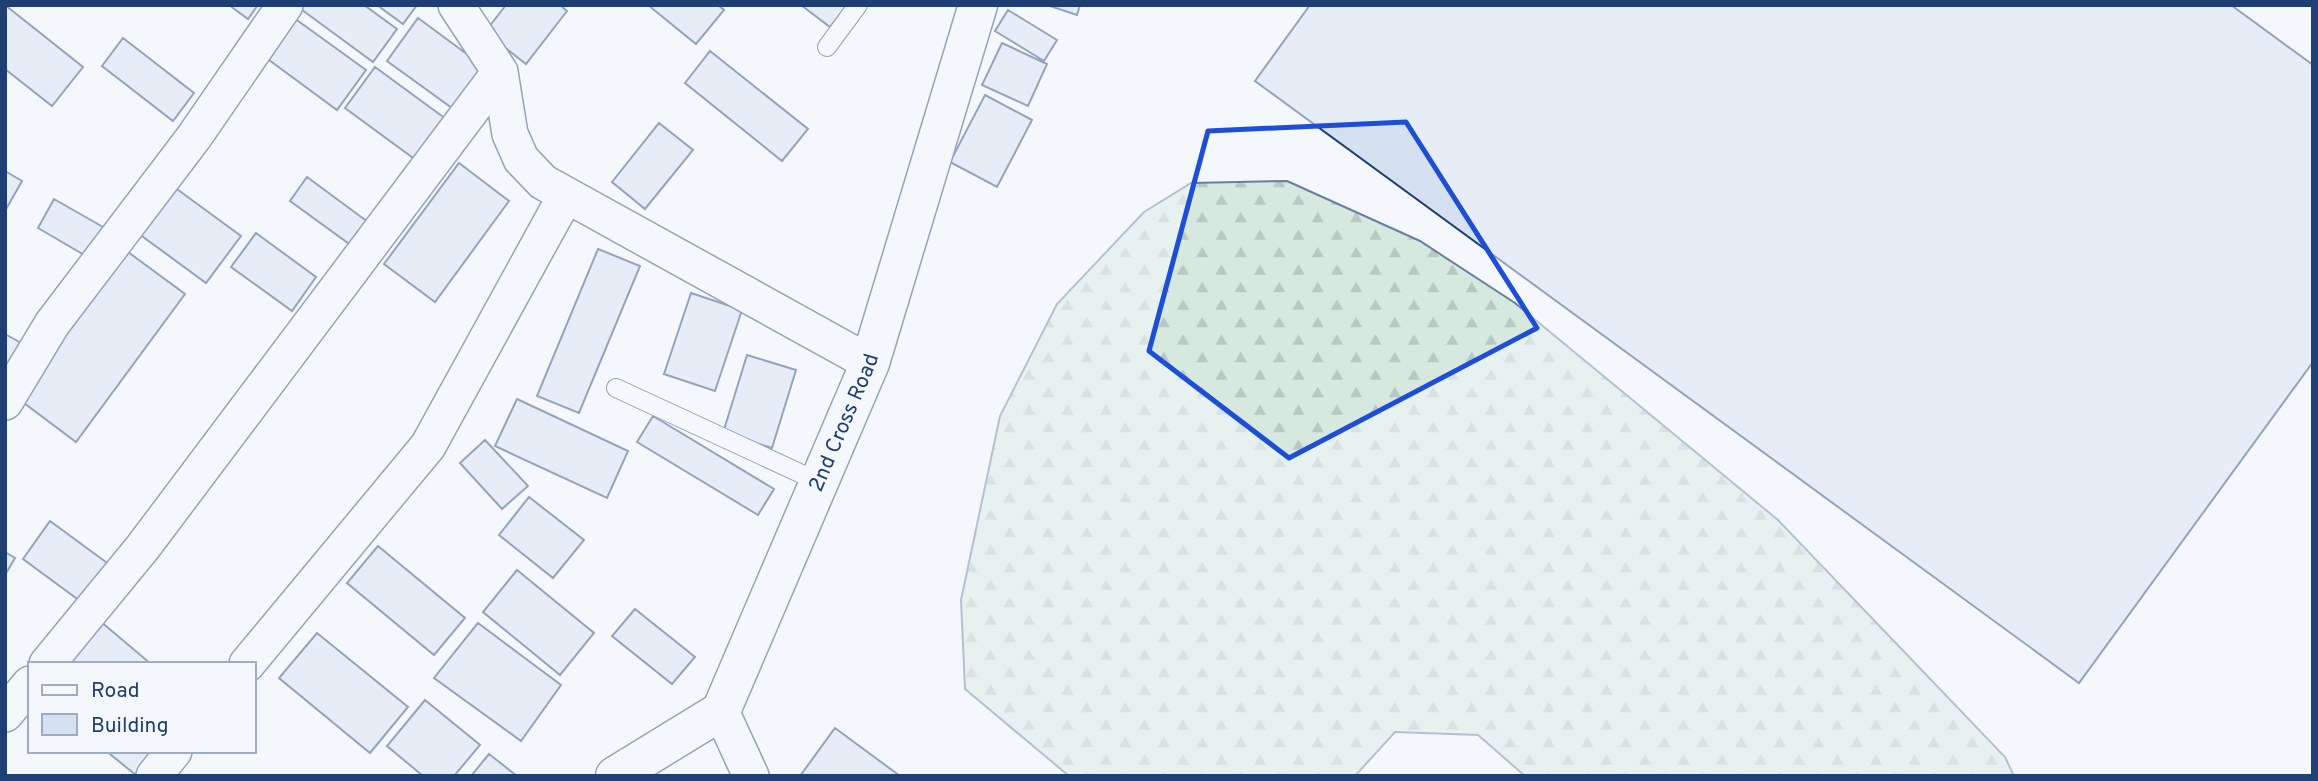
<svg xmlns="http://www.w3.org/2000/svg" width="2318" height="781" viewBox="0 0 2318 781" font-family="Overpass,sans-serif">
<defs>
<pattern id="forest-firs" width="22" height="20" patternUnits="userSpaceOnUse" patternTransform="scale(1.75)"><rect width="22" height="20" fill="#d7e8df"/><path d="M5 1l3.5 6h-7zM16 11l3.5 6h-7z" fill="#b8c8c3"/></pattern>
</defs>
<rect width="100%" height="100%" fill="#f4f7fb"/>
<!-- forest -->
<path fill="url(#forest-firs)" stroke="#687fa3" stroke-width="2" d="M1287,181L1420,241L1515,303L1778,520L2005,757L2014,776H1525L1478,735L1395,732L1355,776H1069L965,689L961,600L1000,416L1057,304L1144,212L1191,183Z"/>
<!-- building -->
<path fill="#d5e0f0" stroke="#1d3f73" stroke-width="2" d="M5,5L83,67L52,106L5,69Z
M229,5H258L248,19Z
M300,5H364L397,29L373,62L298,7Z
M377,5H417L403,24Z
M506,5H560L567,11L526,64L485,32Z
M648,5H718L724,10L696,44Z
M801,5H847L830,27Z
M1047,5H1080L1077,15Z
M1310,5H2231L2313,65V362L2079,683L1255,81Z
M1008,10L1057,40L1044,61L995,31Z
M294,18L366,70L337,110L265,57Z
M418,18L483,66L452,108L387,61Z
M123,38L194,93L173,121L102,66Z
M1002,43L1047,64L1028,106L982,85Z
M710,51L808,129L782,161L685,83Z
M375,67L450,122L420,163L345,108Z
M985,95L1032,120L997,187L950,162Z
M659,123L693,150L645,209L612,182Z
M459,163L509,201L435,302L384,264Z
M5,171L22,181L5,211Z
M307,177L376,228L359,251L290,201Z
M170,184L241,236L206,283L135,231Z
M54,199L103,227L86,256L38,228Z
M256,233L316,277L292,311L231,267Z
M124,249L185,294L76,442L16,397Z
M598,249L640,266L579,413L537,396Z
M691,293L742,310L715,391L664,374Z
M5,334L23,344L5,373Z
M747,355L796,370L772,448L723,433Z
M517,399L628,451L607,498L495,446Z
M653,416L774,489L758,515L637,442Z
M485,440L528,486L502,509L460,463Z
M529,497L584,540L553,578L499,535Z
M50,521L118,571L91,609L23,559Z
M378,546L465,618L434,655L347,583Z
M5,552L15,558L5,575Z
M517,570L594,633L560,675L483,612Z
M635,609L695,657L672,684L612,636Z
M100,621L151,664H75L69,659Z
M478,623L561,685L521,741L434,678Z
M317,633L408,707L370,753L279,678Z
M425,700L480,745L454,776H423L387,746Z
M835,728L900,776H800Z
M112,751H173L153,776H137L110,754Z
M489,754L517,776H471Z"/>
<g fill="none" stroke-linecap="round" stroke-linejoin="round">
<defs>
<path id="lane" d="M827,47L858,5
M616,388L819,482"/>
<path id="street" d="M456,5L500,72L510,134L521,159L543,182L870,363
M5,402L52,324L194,137L285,5
M47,664L143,547L500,72
M247,664L428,446L566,195
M721,711L751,776
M5,714L30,684
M154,776L174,751"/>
<g id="secondary">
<path id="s1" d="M615,776L721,711L870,363L978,5"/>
</g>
</defs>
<!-- lane casing -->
<use href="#lane" stroke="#1d3f73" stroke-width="20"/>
<!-- street casing -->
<use href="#street" stroke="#1d3f73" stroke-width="38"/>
<!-- secondary casing -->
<use href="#secondary" stroke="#1d3f73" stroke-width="41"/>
<!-- lane -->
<use href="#lane" stroke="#f4f7fb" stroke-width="18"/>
<!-- street -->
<use href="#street" stroke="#f4f7fb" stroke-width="35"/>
<!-- secondary -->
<use href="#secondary" stroke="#f4f7fb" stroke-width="38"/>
</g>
<!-- marked area -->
<path d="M0 0H2318V781H0ZM1406,122L1537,328L1289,458L1149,351L1208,131Z" fill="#f4f7fb" fill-opacity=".55" fill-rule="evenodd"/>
<path fill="none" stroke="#1d4ed8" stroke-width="5" stroke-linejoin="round" d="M1406,122L1537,328L1289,458L1149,351L1208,131Z"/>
<g text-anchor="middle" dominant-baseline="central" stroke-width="5" stroke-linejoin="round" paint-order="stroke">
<!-- street labels -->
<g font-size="21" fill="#1d3f73" stroke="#f4f7fb">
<text stroke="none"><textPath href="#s1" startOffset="438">2nd Cross Road</textPath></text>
</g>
</g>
<!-- border -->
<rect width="2318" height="781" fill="none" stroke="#1d3f73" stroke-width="14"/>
<!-- legend -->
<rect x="28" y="662" width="228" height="91" fill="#f4f7fb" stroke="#9eadc5" stroke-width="2"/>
<rect x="42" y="685" width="35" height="10" fill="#f4f7fb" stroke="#9eadc5" stroke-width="2"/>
<text x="91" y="697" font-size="21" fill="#1d3f73">Road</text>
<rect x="42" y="714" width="35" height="21" fill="#d5e0f0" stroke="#9eadc5" stroke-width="2"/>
<text x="91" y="732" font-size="21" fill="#1d3f73">Building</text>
</svg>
